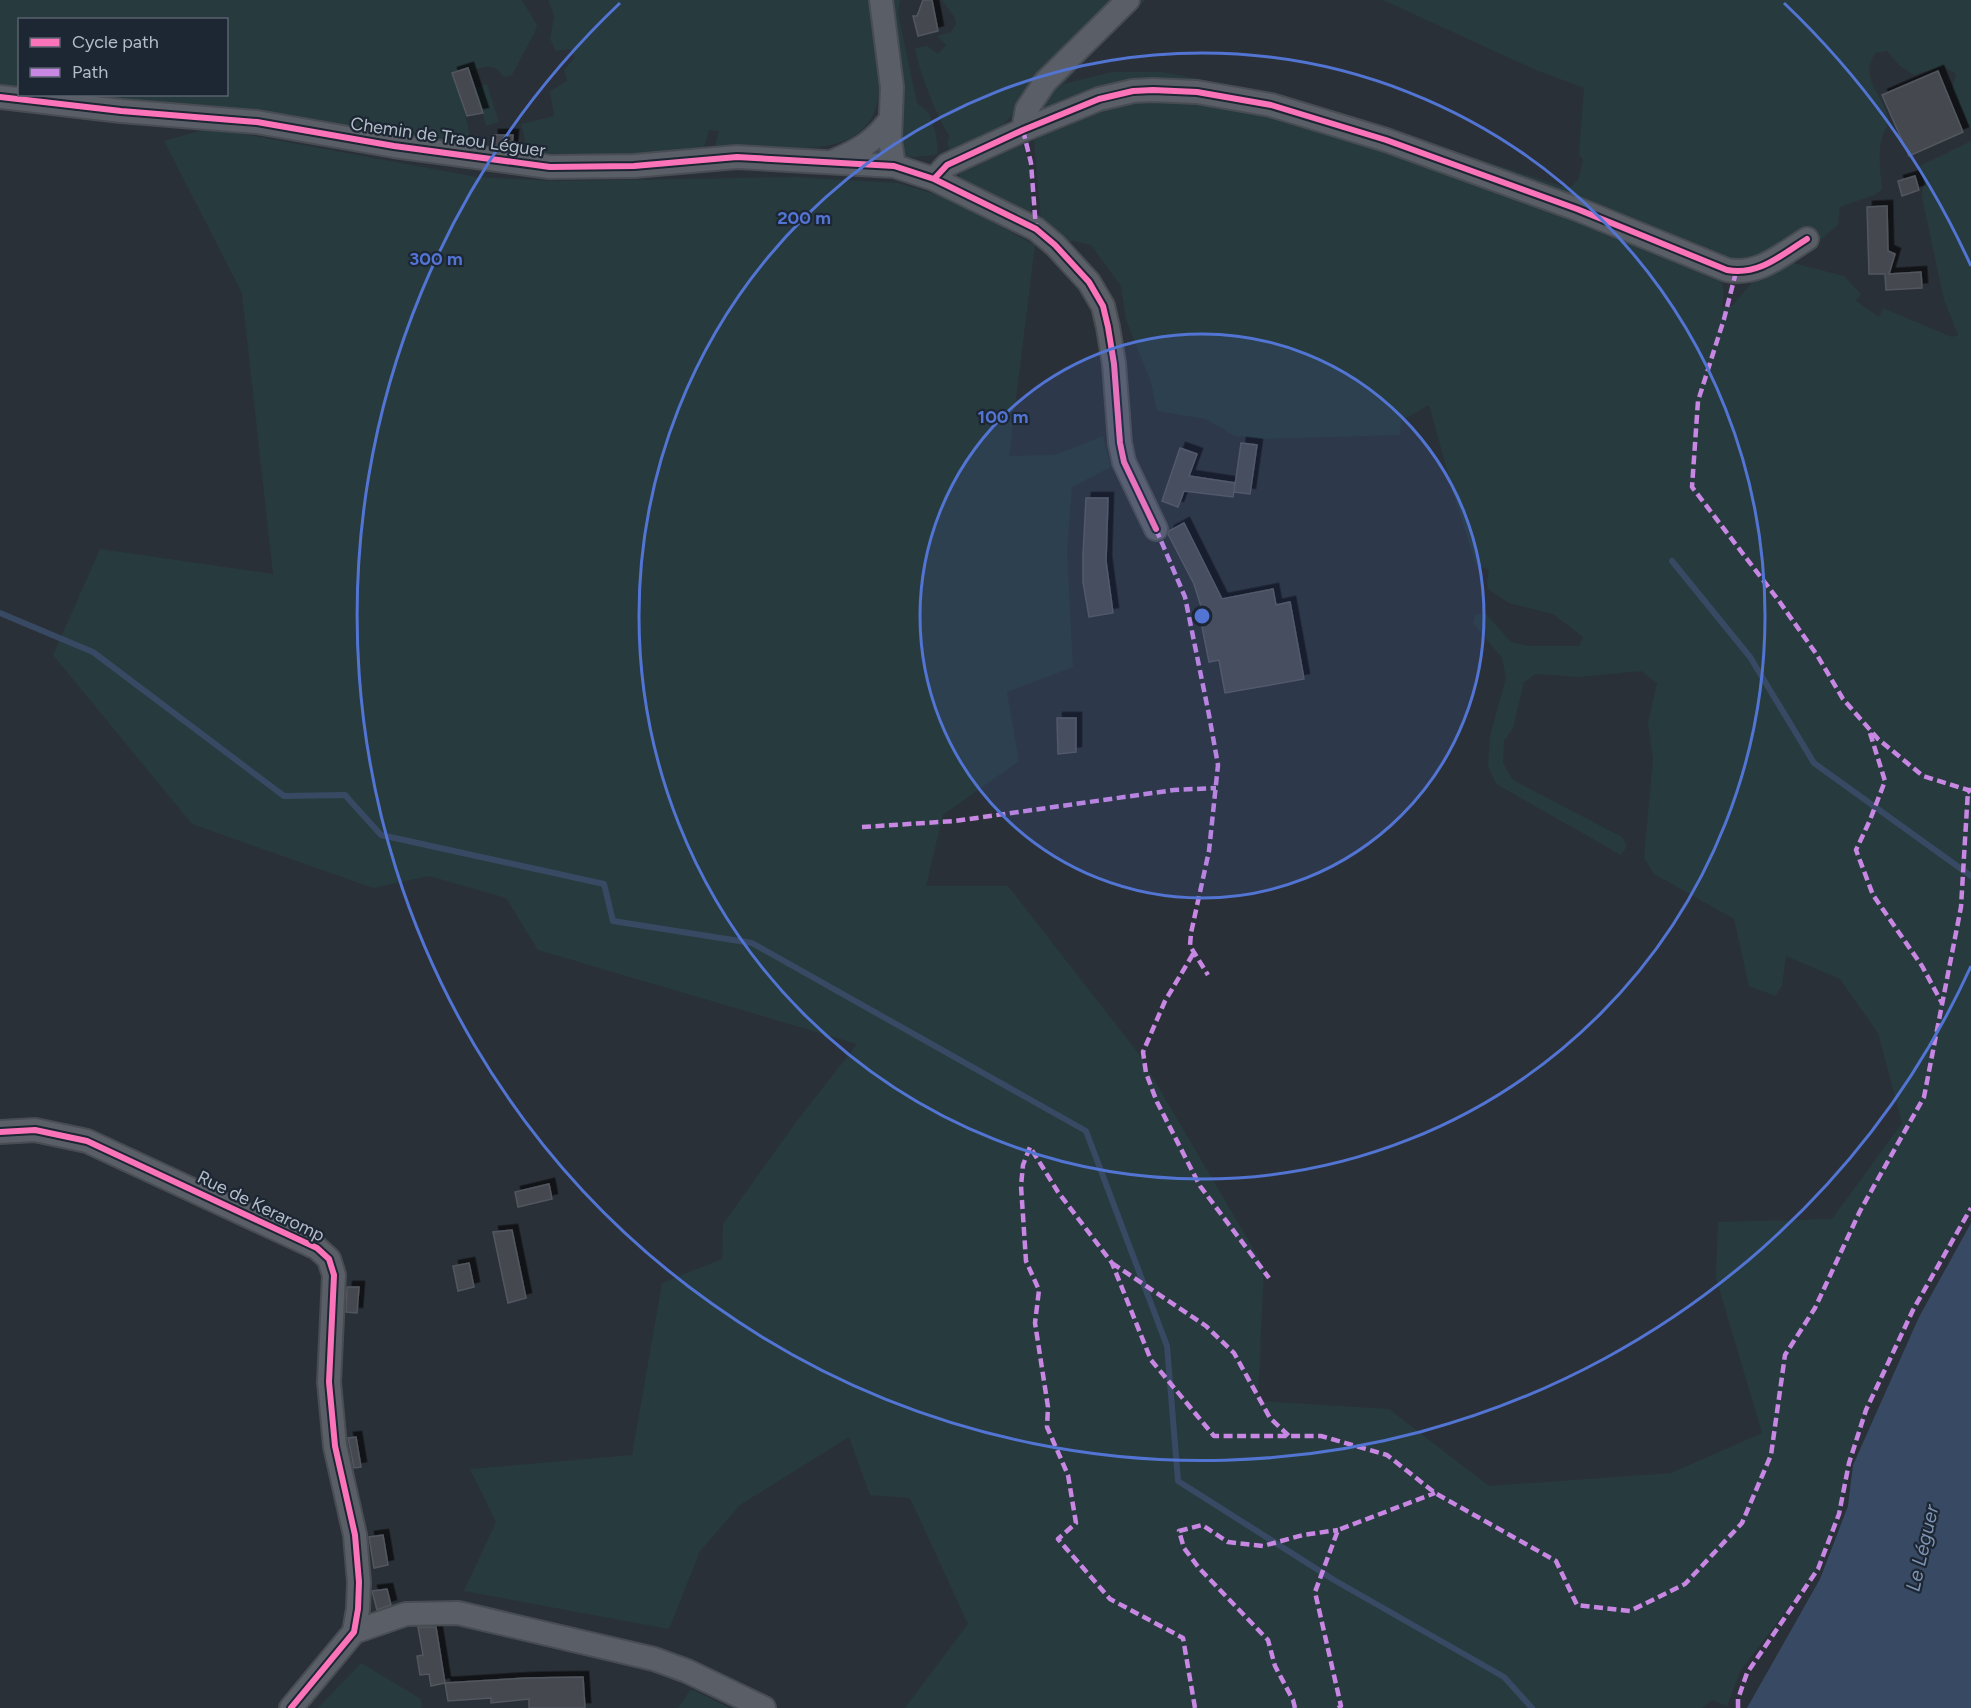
<svg xmlns="http://www.w3.org/2000/svg" width="1971" height="1708" viewBox="0 0 1971 1708" font-family="Figtree,sans-serif">
<defs>
<filter id="shadow"><feDropShadow dx="5.5" dy="-5.5" stdDeviation="0" flood-color="#0009"/></filter>
</defs>
<rect width="100%" height="100%" fill="#2a3038"/>
<!-- green -->
<path fill="#273a3e" d="M0,0H522L537,25L535,32L512,75L504,77C492,62 487,66 469,72L468,68L453,74L463,105L473,150L60,95L226,94V20H20L19,92L0,90Z
M548,0H871C883,90 900,154 780,148C767,147 755,146 743,146C733,146 724,149 715,146L719,131L709,130L704,147L664,153L627,155L531,153L527,148L521,124L554,116L550,91L567,81L564,70L574,58L570,49L556,51L550,39L554,16Z
M888,0H900L898,13L917,103L929,113L936,134L938,153L935,155L902,158Z
M942,0H1114L1018,108C996,136 986,139 955,153L949,149L947,141L950,137C937,117 919,72 915,48L927,46L938,54L946,45L937,36L951,32L956,24L955,18Z
M1134,0H1145L1094,50L1064,84L1112,72H1162L1225,84L1314,105L1561,186L1571,187L1579,178L1583,160L1579,155L1584,88L1536,70L1383,0H1971V130L1952,89L1956,74L1943,66L1914,75L1899,65L1887,51L1875,53C1859,82 1883,91 1888,119C1889,126 1882,134 1881,142C1878,157 1881,175 1882,190L1874,195L1840,207L1838,225L1793,263L1844,276L1861,294L1856,301L1879,317L1883,308L1952,337L1958,335L1944,300L1922,198L1923,181L1918,167L1971,141V1208L1913,1310L1866,1410L1849,1463L1839,1514L1818,1569L1741,1670L1727,1706L1712,1700L1702,1708H905L968,1624L910,1498L870,1495L849,1437L740,1505L700,1551L669,1629L464,1591L496,1522L470,1469L632,1455L662,1283L722,1259L723,1224L796,1122L857,1044L538,950L506,898L429,876L373,888L192,824L53,655L100,549L273,574L242,293L164,141L210,128L477,177L557,181L794,177L898,183L948,198L1035,245L1009,456L1055,455L1103,436L1111,467L1072,487L1067,553L1073,667L1007,692L1019,761L943,815L926,886H1008L1139,1054L1264,1267L1258,1401L1389,1409L1489,1486L1671,1473L1762,1433L1716,1278L1718,1222L1832,1219L1902,1123L1878,1033L1840,979L1786,956L1782,986L1775,996L1749,986L1734,919L1654,874L1644,858L1653,759L1648,723L1657,683L1641,671L1580,677L1536,674L1524,682L1513,728L1504,741L1503,763L1513,780L1622,837L1627,846L1621,855L1496,784L1488,766L1490,736L1506,678L1502,658L1473,623L1475,615L1485,613L1511,642L1528,646H1579L1583,637L1553,614L1509,603L1488,589L1487,581L1489,570L1476,565L1454,495L1429,405L1401,421L1400,435L1263,439L1235,436L1206,419L1157,411L1151,382L1126,320L1121,286L1091,245L1073,241L1063,244L1046,228L1041,220L1034,141L1039,133L1070,115L1093,105L1123,97L1173,93L1205,96L1248,104L1289,114L1389,145L1601,222L1709,268C1726,279 1724,289 1722,307L1733,305L1752,282L1770,270L1759,261L1739,264L1705,256L1638,225L1572,199L1365,128L1266,100L1163,84L1140,85L1120,88L1079,99L1035,119L1032,118L1031,116C1060,73 1097,35 1134,0Z
M487,84L499,122L486,126L476,88Z
M1019,141C1032,155 1030,191 1031,210L1029,214L965,185L960,179V169Z
M361,1663L421,1699L422,1708H318Z
M691,1689L730,1708H678Z"/>
<!-- water -->
<path fill="#384963" d="M1971,1223V1708H1747L1820,1579L1848,1506L1853,1465L1919,1317Z"/>
<g fill="none" stroke-linecap="round" stroke-linejoin="round">
<!-- stream -->
<path stroke="#384963" stroke-width="6" d="M1672,561L1750,657L1814,763L1971,876
M0,613L93,652L284,796L345,795L381,835L604,884L613,921L752,943L1086,1131L1167,1346L1178,1481L1334,1580L1504,1677L1532,1708"/>
</g>
<!-- building -->
<path fill="#444950" stroke="#52575f" stroke-width="1.5" filter="url(#shadow)" d="M923,0H932L938,31L918,36L913,16H917Z
M468,68L483,113L467,116L452,73Z
M1938,71L1963,132L1909,156L1882,95Z
M493,135H513L512,148L493,146Z
M1915,176L1919,190L1902,196L1898,181Z
M1887,206L1888,251L1895,254L1889,274L1921,272L1922,288L1886,290L1885,274H1869L1867,207Z
M1241,443L1257,445L1250,494L1234,492Z
M1180,448L1197,454L1189,476L1235,483L1233,497L1184,491L1178,507L1162,501Z
M1086,498H1108L1106,561L1113,613L1089,617L1083,582V555Z
M1184,523L1222,599L1273,589L1276,605L1290,602L1304,679L1225,693L1219,660L1209,662L1200,617L1204,616L1194,584L1168,534L1169,531Z
M1057,718H1076V752L1058,754Z
M549,1184L552,1199L518,1207L515,1192Z
M512,1230L526,1298L508,1303L493,1232Z
M469,1263L474,1287L458,1291L453,1266Z
M347,1287H359L357,1313L346,1312Z
M356,1437L361,1467L354,1468L348,1438Z
M383,1535L388,1565L374,1568L369,1537Z
M387,1589L391,1605L377,1610L372,1591Z
M418,1627H436L445,1683L431,1686L429,1674L420,1675L417,1656L423,1655Z
M583,1677L585,1708H529V1699L491,1703V1698L448,1701L445,1683L527,1678Z"/>
<g fill="none" stroke-linecap="round" stroke-linejoin="round">
<defs>
<path id="minor" d="M881,0L892,87L890,140L894,166
M0,97L121,111L257,122L394,146L550,167L634,166L737,157L894,166L934,179L1036,229L1055,245L1089,282L1103,306L1108,327L1114,364L1120,443L1124,462L1156,529
M1023,130L1027,109L1045,82L1128,0
M834,161C859,150 874,142 890,120
M934,179L947,165L1023,130L1099,99L1133,91L1153,90L1197,92L1271,105L1386,140L1577,209L1727,270C1759,276 1781,255 1807,239
M0,1132L35,1130L87,1141L317,1248L329,1259L334,1275L329,1382L335,1446L355,1535L359,1582L358,1609L354,1632L291,1708
M354,1632L406,1614L458,1613L654,1659L687,1671L764,1708"/>
</defs>
<!-- minor casing -->
<use href="#minor" stroke="#484c53" stroke-width="26"/>
<!-- minor -->
<use href="#minor" stroke="#5a5e66" stroke-width="22"/>
<!-- quiet -->
<path stroke="#c787e3" stroke-width="4.5" stroke-dasharray="9 4.5" stroke-linecap="butt" d="M1023,130L1031,163L1036,229
M1736,272L1724,319L1698,401L1692,487L1779,601L1817,655L1843,699L1878,739L1923,776L1968,790L1971,794
M1156,529L1185,597L1209,715L1218,765L1209,851L1191,933L1190,946L1208,975
M1870,733L1885,781L1870,820L1856,850L1873,895L1922,966L1942,1003
M862,827L955,821L1174,790L1216,788
M1193,954L1165,1001L1146,1045L1143,1052L1146,1073L1157,1102L1200,1186L1269,1278
M1112,1263L1206,1326L1234,1353L1270,1418L1289,1436
M1195,1708L1183,1638L1110,1599L1058,1539L1076,1523L1068,1475L1047,1427L1048,1407L1035,1323L1039,1290L1026,1261L1021,1186L1023,1165L1030,1147L1058,1192L1112,1263L1151,1360L1214,1436H1321L1387,1455L1435,1493L1556,1561L1577,1605L1630,1611L1685,1584L1742,1523L1771,1455L1785,1355L1815,1308L1860,1211L1924,1097L1961,907L1968,790H1971
M1295,1708L1293,1700L1275,1666L1268,1640L1199,1568L1184,1548L1179,1531L1202,1525L1228,1542L1263,1546L1303,1535L1338,1530
M1338,1708L1341,1706L1315,1592L1338,1530L1435,1493
M1738,1708V1699L1747,1673L1818,1569L1839,1514L1849,1463L1866,1410L1913,1310L1971,1208"/>
<defs>
<path id="cycleway" d="M0,97L121,111L257,122L394,146L550,167L634,166L737,157L894,166L934,179L1036,229L1055,245L1089,282L1103,306L1108,327L1114,364L1120,443L1124,462L1156,529
M934,179L947,165L1023,130L1099,99L1133,91L1153,90L1197,92L1271,105L1386,140L1577,209L1727,270C1759,276 1781,255 1807,239
M0,1132L35,1130L87,1141L317,1248L329,1259L334,1275L329,1382L335,1446L355,1535L359,1582L358,1609L354,1632L291,1708"/>
</defs>
<!-- cycleway casing -->
<use href="#cycleway" stroke="#1d2633" stroke-width="10"/>
<!-- cycleway -->
<use href="#cycleway" stroke="#fb73b8" stroke-width="6"/>
</g>
<!-- distance rings -->
<circle cx="1202" cy="616" r="282" fill="#5274d3" fill-opacity=".12"/>
<g fill="none" stroke="#5274d3" stroke-width="3">
<circle cx="1202" cy="616" r="282"/>
<circle cx="1202" cy="616" r="563"/>
<path d="M1971 966A845 845 0 1 1 620 3M1784 3A845 845 0 0 1 1971 266"/>
</g>
<g text-anchor="middle" dominant-baseline="central" stroke-width="4.5" stroke-linejoin="round" paint-order="stroke">
<!-- street labels -->
<g font-size="18" fill="#b4bcc9" stroke="#1d2633">
<text transform="translate(448 137) rotate(8)">Chemin de Traou Léguer</text>
<text transform="translate(261 1206) rotate(26)">Rue de Keraromp</text>
</g>
<!-- water labels -->
<g font-size="20" font-style="italic" fill="#7c92b1" stroke="#1d2633">
<text transform="translate(1922 1548) rotate(-77)">Le Léguer</text>
</g>
</g>
<circle cx="1202" cy="616" r="9" fill="#5274d3" stroke="#1d2633" stroke-width="3"/>
<g font-size="18" text-anchor="middle" font-weight="bold" fill="#5274d3" stroke="#1d2633" stroke-width="4.5" stroke-linejoin="round" paint-order="stroke">
<text x="804" y="224">200 m</text>
<text x="436" y="265">300 m</text>
<text x="1003" y="423">100 m</text>
</g>
<!-- legend -->
<rect x="18" y="18" width="210" height="78" fill="#1d2633" stroke="#59626f" stroke-width="1.5"/>
<rect x="30" y="38" width="30" height="9" fill="#fb73b8" stroke="#59626f" stroke-width="1.5"/>
<text x="72" y="48" font-size="18" fill="#b4bcc9">Cycle path</text>
<rect x="30" y="68" width="30" height="9" fill="#c787e3" stroke="#59626f" stroke-width="1.5"/>
<text x="72" y="78" font-size="18" fill="#b4bcc9">Path</text>
</svg>
